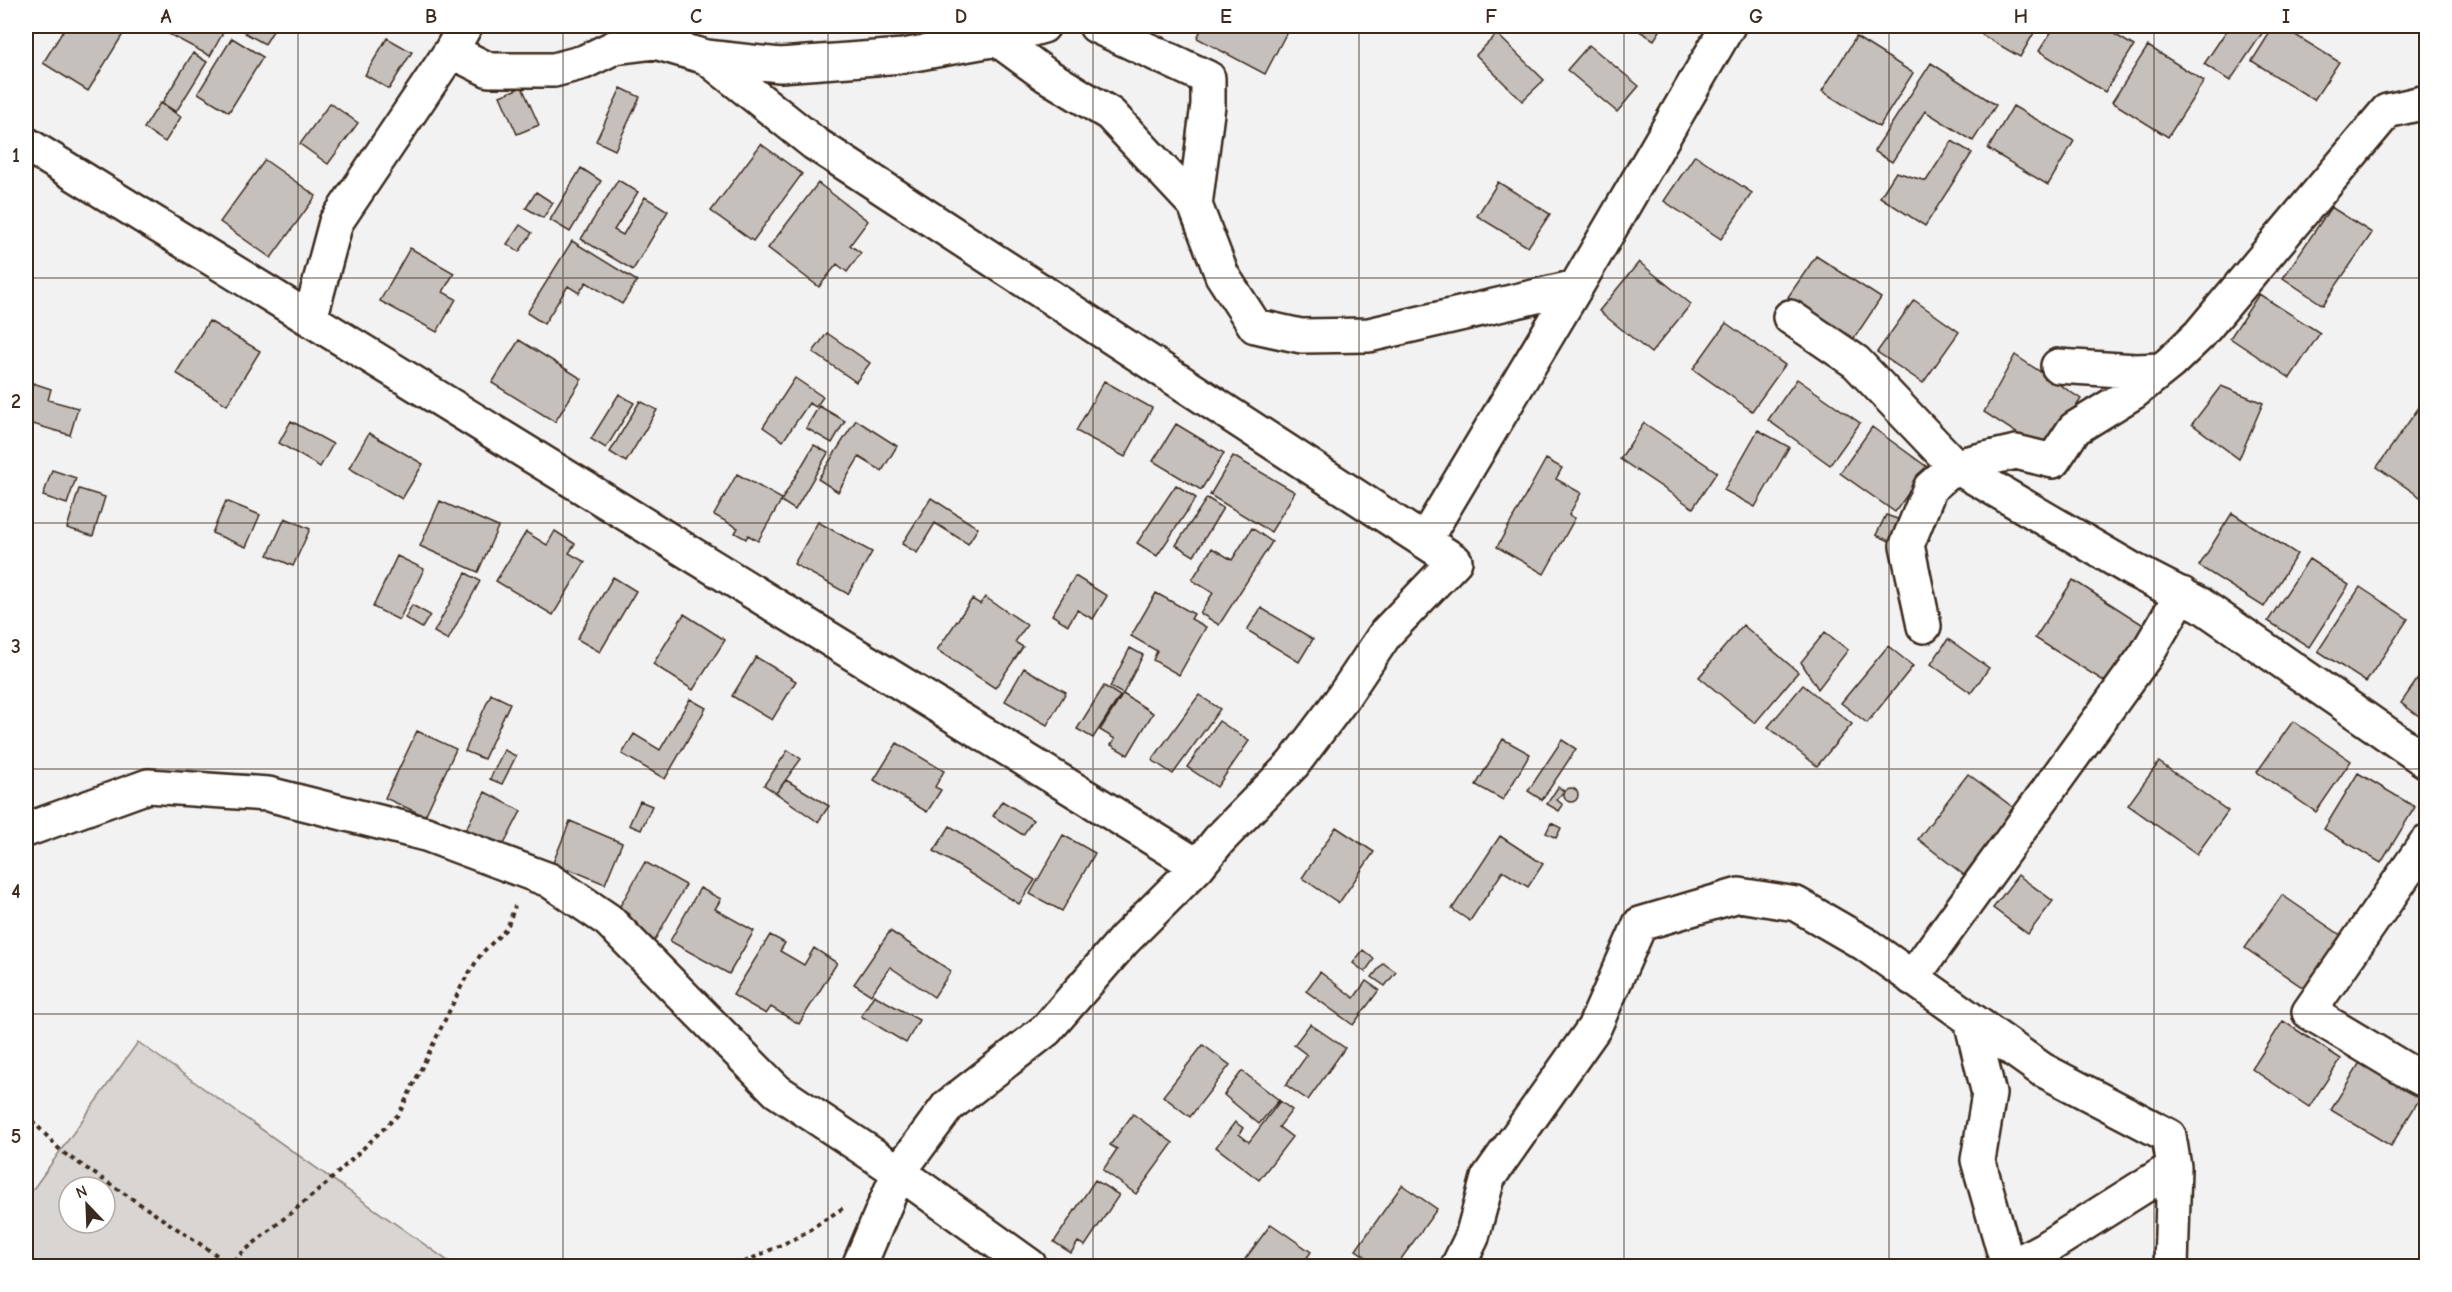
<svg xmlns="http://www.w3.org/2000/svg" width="2452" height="1292" viewBox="0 0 2452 1292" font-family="'Comic Neue',sans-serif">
<rect width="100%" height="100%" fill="#f3f2f2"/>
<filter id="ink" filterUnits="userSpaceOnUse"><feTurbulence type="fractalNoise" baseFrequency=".0167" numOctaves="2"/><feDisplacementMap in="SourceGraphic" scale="12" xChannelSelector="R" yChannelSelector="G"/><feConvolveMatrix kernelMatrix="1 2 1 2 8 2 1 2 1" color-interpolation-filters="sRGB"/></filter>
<g filter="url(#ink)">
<!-- green -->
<path fill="#d8d5d2" stroke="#8a8078" stroke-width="1.5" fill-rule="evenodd" d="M138,1042L455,1266H26V1199ZM69,1187H105V1223H69Z"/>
<!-- building -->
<path fill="#c6c0bd" stroke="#3b2a1e" stroke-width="1.5" d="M66,26H128L88,91L43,63Z
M154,26H214L224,31L210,56Z
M250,26H276L265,44L245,33Z
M1203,26H1290L1265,74L1197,38Z
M1631,26H1663L1654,40Z
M1987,26H2038L2020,57L1982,35Z
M2055,26H2101L2134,46L2105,92L2039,51Z
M2219,26H2267L2230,81L2204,64L2227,30Z
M2274,26H2281L2339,62L2314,100L2252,61Z
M1497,34L1544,80L1522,101L1476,55Z
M1856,37L1913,73L1879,127L1822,91Z
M232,38L263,57L229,112L198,93Z
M387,38L412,52L389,89L365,75Z
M1589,45L1639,86L1617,112L1567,70Z
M2148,46L2204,81L2168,137L2112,102Z
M193,53L207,62L176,112L162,103Z
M1931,63L1996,105L1973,141L1925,111L1892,162L1874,151Z
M522,87L539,125L517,134L500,96Z
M621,88L640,97L615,150L596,141Z
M160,103L181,117L165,142L144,128Z
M330,103L358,123L328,164L300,144Z
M2013,106L2074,141L2048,185L1988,149Z
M1952,141L1972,153L1925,226L1880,197L1896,172L1926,181Z
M761,144L802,174L753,241L711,211Z
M1695,155L1752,193L1721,239L1664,201Z
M265,160L316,196L271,258L220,222Z
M581,168L601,181L570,232L550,220Z
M618,180L638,192L614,230L623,235L645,197L668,211L633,270L581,239Z
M1498,182L1550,214L1528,247L1477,216Z
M818,183L868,221L850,245L861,253L847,272L837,264L819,287L768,248Z
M536,192L553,203L543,218L526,208Z
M2331,207L2372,233L2323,305L2283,278Z
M520,225L532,233L519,252L507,244Z
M572,241L637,281L622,304L586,282L579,293L568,286L544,324L527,313Z
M410,248L454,273L443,292L456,299L437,332L380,301Z
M1816,256L1881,298L1853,340L1788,297Z
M1639,262L1691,304L1651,353L1599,311Z
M2259,294L2320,333L2290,378L2230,338Z
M1914,300L1959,332L1923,383L1877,352Z
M209,321L260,351L227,405L176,373Z
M1726,323L1785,365L1752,411L1693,369Z
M827,333L870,363L856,382L813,352Z
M519,340L582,379L555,422L492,383Z
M2015,355L2081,399L2046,452L1984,412Z
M795,378L823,397L816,407L809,403L783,441L763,427Z
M1797,379L1860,423L1830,465L1768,420Z
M1104,381L1152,408L1125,457L1076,431Z
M33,383L51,389L48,400L78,408L70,435L26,422V408Z
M2221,386L2263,403L2239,459L2192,424Z
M619,394L634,403L606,448L591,439Z
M640,401L657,410L626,462L610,452Z
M2422,403L2426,406V501L2377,467Z
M819,406L845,421L832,443L806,428Z
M856,420L897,446L882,471L859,457L838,492L818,479Z
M291,421L333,444L320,467L279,443Z
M1644,423L1717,472L1693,508L1620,459Z
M1176,424L1224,453L1201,490L1153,461Z
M1872,427L1927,467L1895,512L1840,473Z
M1758,430L1789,447L1755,507L1724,490Z
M369,433L423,464L402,499L349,468Z
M814,445L828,453L795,510L781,501Z
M1233,456L1295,492L1271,532L1210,495Z
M1546,459L1562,468L1556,479L1581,493L1569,515L1575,518L1544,574L1497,547Z
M52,470L76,478L67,504L43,496Z
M737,474L782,499L758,541L748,535L746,539L735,533L738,528L714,515Z
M1176,485L1196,498L1157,556L1137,543Z
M79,489L105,497L93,536L67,528Z
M931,498L978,528L968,544L935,523L917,553L902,544Z
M1207,498L1223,508L1194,556L1176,545Z
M226,501L260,515L246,547L212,533Z
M440,501L498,527L478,572L420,546Z
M2232,513L2297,554L2264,607L2199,566Z
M1886,515L1906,522L1894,543L1876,535Z
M285,518L310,529L293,566L268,555Z
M818,522L872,552L848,594L794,564Z
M1252,528L1272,542L1219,625L1200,613L1213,593L1192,580L1212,548L1232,560Z
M555,531L575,544L569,553L585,562L553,615L496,581L526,532L547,545Z
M397,556L424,569L399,620L373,607Z
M2309,559L2349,585L2309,647L2268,621Z
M466,573L480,581L448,640L434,632Z
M1075,576L1107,596L1093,619L1077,610L1068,625L1052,615Z
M613,577L636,591L600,652L577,639Z
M2073,580L2145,626L2107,683L2035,638Z
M2360,587L2408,619L2366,682L2318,651Z
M1156,593L1194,614L1191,619L1206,627L1179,675L1153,660L1157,651L1131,636Z
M985,597L1027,625L1015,642L1023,647L995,688L937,650L972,599L980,604Z
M412,605L430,615L422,628L405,618Z
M1261,608L1313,639L1299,662L1247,630Z
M684,614L725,640L693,690L653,664Z
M1743,625L1798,672L1755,723L1699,677Z
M1825,632L1848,650L1818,689L1801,662Z
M1948,639L1989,668L1971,693L1931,664Z
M1888,646L1913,666L1867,723L1841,703Z
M1130,648L1143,655L1123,694L1110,687Z
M756,657L796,681L772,720L732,696Z
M2426,667V721L2401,703Z
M1024,668L1066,692L1047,725L1005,701Z
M1803,685L1852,724L1817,766L1768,727Z
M1104,686L1120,696L1093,738L1077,729Z
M491,694L510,703L484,759L465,751Z
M1123,694L1153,713L1128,755L1111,745L1115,739L1100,730Z
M1199,695L1220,709L1173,774L1152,760Z
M690,699L706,708L665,779L622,754L634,734L660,750Z
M1219,721L1249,741L1217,787L1187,767Z
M2293,721L2351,761L2316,812L2257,772Z
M417,731L456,749L425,816L385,798Z
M1503,739L1530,754L1503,800L1476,785Z
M1562,740L1576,749L1542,800L1528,791Z
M897,743L944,771L935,787L941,790L927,812L874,780Z
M504,750L516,756L502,784L490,779Z
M788,750L801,759L776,793L764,785Z
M2159,762L2228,811L2197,854L2128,805Z
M2358,773L2415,807L2381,863L2324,829Z
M1968,774L2014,808L1964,875L1918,839Z
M786,780L829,806L818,822L776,793Z
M1558,787L1564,791L1557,800L1563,805L1559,811L1547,804Z
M1564 795a7 7 0 1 1 14 0a7 7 0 1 1-14 0Z
M485,792L521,811L501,850L465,831Z
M640,801L652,806L641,830L629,825Z
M1002,801L1033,820L1023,835L993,816Z
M570,821L622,843L605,884L569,869L566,876L550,870Z
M1551,823L1561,828L1556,838L1546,833Z
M950,826L1035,880L1019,904L934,851Z
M1336,827L1374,852L1339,903L1302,878Z
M1063,835L1095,853L1062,911L1030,894Z
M1500,836L1543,864L1528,887L1503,871L1470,921L1452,909Z
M645,862L686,885L653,943L623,927L630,915L619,908Z
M2018,875L2053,901L2028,934L1993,908Z
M700,888L721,899L715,909L754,931L729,974L670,941Z
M2282,895L2342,936L2305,989L2245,948Z
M890,931L951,971L934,997L890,967L871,995L854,984Z
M770,935L785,943L780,951L804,965L814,948L837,963L799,1024L771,1007L766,1014L733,995Z
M1363,950L1374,959L1365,972L1353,963Z
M1383,963L1396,972L1385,986L1372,977Z
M1320,972L1354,998L1366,981L1379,990L1353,1025L1306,991Z
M874,995L919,1020L906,1043L861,1016Z
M2283,1021L2341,1059L2309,1107L2252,1069Z
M1310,1024L1345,1048L1308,1100L1286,1085L1307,1055L1294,1045Z
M1203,1045L1230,1065L1190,1117L1163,1096Z
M2362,1059L2422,1095L2391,1146L2331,1110Z
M1242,1071L1279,1100L1259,1124L1224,1095Z
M1280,1101L1292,1110L1279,1127L1292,1137L1259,1180L1216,1147L1235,1122L1243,1128L1239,1134L1249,1142Z
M1133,1114L1173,1143L1136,1194L1103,1170L1117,1149L1110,1145Z
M1095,1180L1119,1195L1085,1246L1078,1242L1071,1253L1054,1242Z
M1402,1185L1437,1209L1396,1266H1380L1356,1250Z
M1271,1224L1311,1252L1301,1266H1240Z"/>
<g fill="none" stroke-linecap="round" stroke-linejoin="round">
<defs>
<path id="minor" d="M1096,26L1208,78V105L1195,205
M997,39L1043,26
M451,51L489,70H554L584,62L615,47L655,42L706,57L814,143L1455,561L1386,633L1339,703L1293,764L1219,840L1198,866L1124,940L1046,1030L948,1106L899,1172L859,1266
M706,57L780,65L903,56L997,39L1046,75L1110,114L1195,205L1222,275L1255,326L1301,336L1369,335L1576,287
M26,144L1198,866
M1790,317L1856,362L1955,466L2133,570L2201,605L2426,761
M310,319L336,222L451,51L465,26
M2058,366L2136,371L2161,370
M1424,541L1576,287L1728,26
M1924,626L1907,545L1930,488L1955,466L2016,452L2053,461L2074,429L2134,392L2170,363L2199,335L2387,111L2426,102
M26,830L148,786L268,794L426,834L549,880L608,920L777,1091L899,1172L1030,1266
M2426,843L2309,1012L2409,1072L2424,1080L2426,1076
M1912,978L2146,655L2182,594
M1971,1020L1989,1094L1978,1160L2008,1266
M1458,1266L1472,1237L1488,1178L1594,1028L1640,924L1739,895L1796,904L1865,944L2041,1069L2169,1136L2174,1167L2044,1249L2012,1266
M2171,1266L2174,1167"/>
</defs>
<!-- minor casing -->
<use href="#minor" stroke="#3b2a1e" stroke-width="38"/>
<!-- path -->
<path stroke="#3b2a1e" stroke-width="4" stroke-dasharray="4.5 4.5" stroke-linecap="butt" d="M26,1114L62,1152L233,1266
M226,1266L325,1185L399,1114L464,981L481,954L507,928L515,906
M736,1266L798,1237L843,1208"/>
<!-- minor -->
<use href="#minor" stroke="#fff" stroke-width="33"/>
</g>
</g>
<!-- grid -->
<path fill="none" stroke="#3b2a1e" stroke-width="1.5" stroke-opacity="0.55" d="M298,26V1266M563,26V1266M828,26V1266M1093,26V1266M1359,26V1266M1624,26V1266M1889,26V1266M2154,26V1266M26,278H2426M26,523H2426M26,769H2426M26,1014H2426"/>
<!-- margin -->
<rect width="2452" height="1292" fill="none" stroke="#fff" stroke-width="66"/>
<!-- north arrow -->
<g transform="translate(87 1205) rotate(337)"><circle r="28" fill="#ffffff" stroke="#b1aaa5" stroke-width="1.5"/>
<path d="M0-4.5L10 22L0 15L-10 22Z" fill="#3b2a1e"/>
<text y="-9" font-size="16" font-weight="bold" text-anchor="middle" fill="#3b2a1e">N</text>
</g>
<rect x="33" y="33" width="2386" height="1226" fill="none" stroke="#3b2a1e" stroke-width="2"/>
<g font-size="20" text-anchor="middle" font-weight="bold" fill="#3b2a1e">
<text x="166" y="23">A</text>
<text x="431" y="23">B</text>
<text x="696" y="23">C</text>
<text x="961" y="23">D</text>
<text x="1226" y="23">E</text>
<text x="1491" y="23">F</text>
<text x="1756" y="23">G</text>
<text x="2021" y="23">H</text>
<text x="2286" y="23">I</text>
<text x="16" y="162">1</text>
<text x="16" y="408">2</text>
<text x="16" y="653">3</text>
<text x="16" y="898">4</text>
<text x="16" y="1143">5</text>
</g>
</svg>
